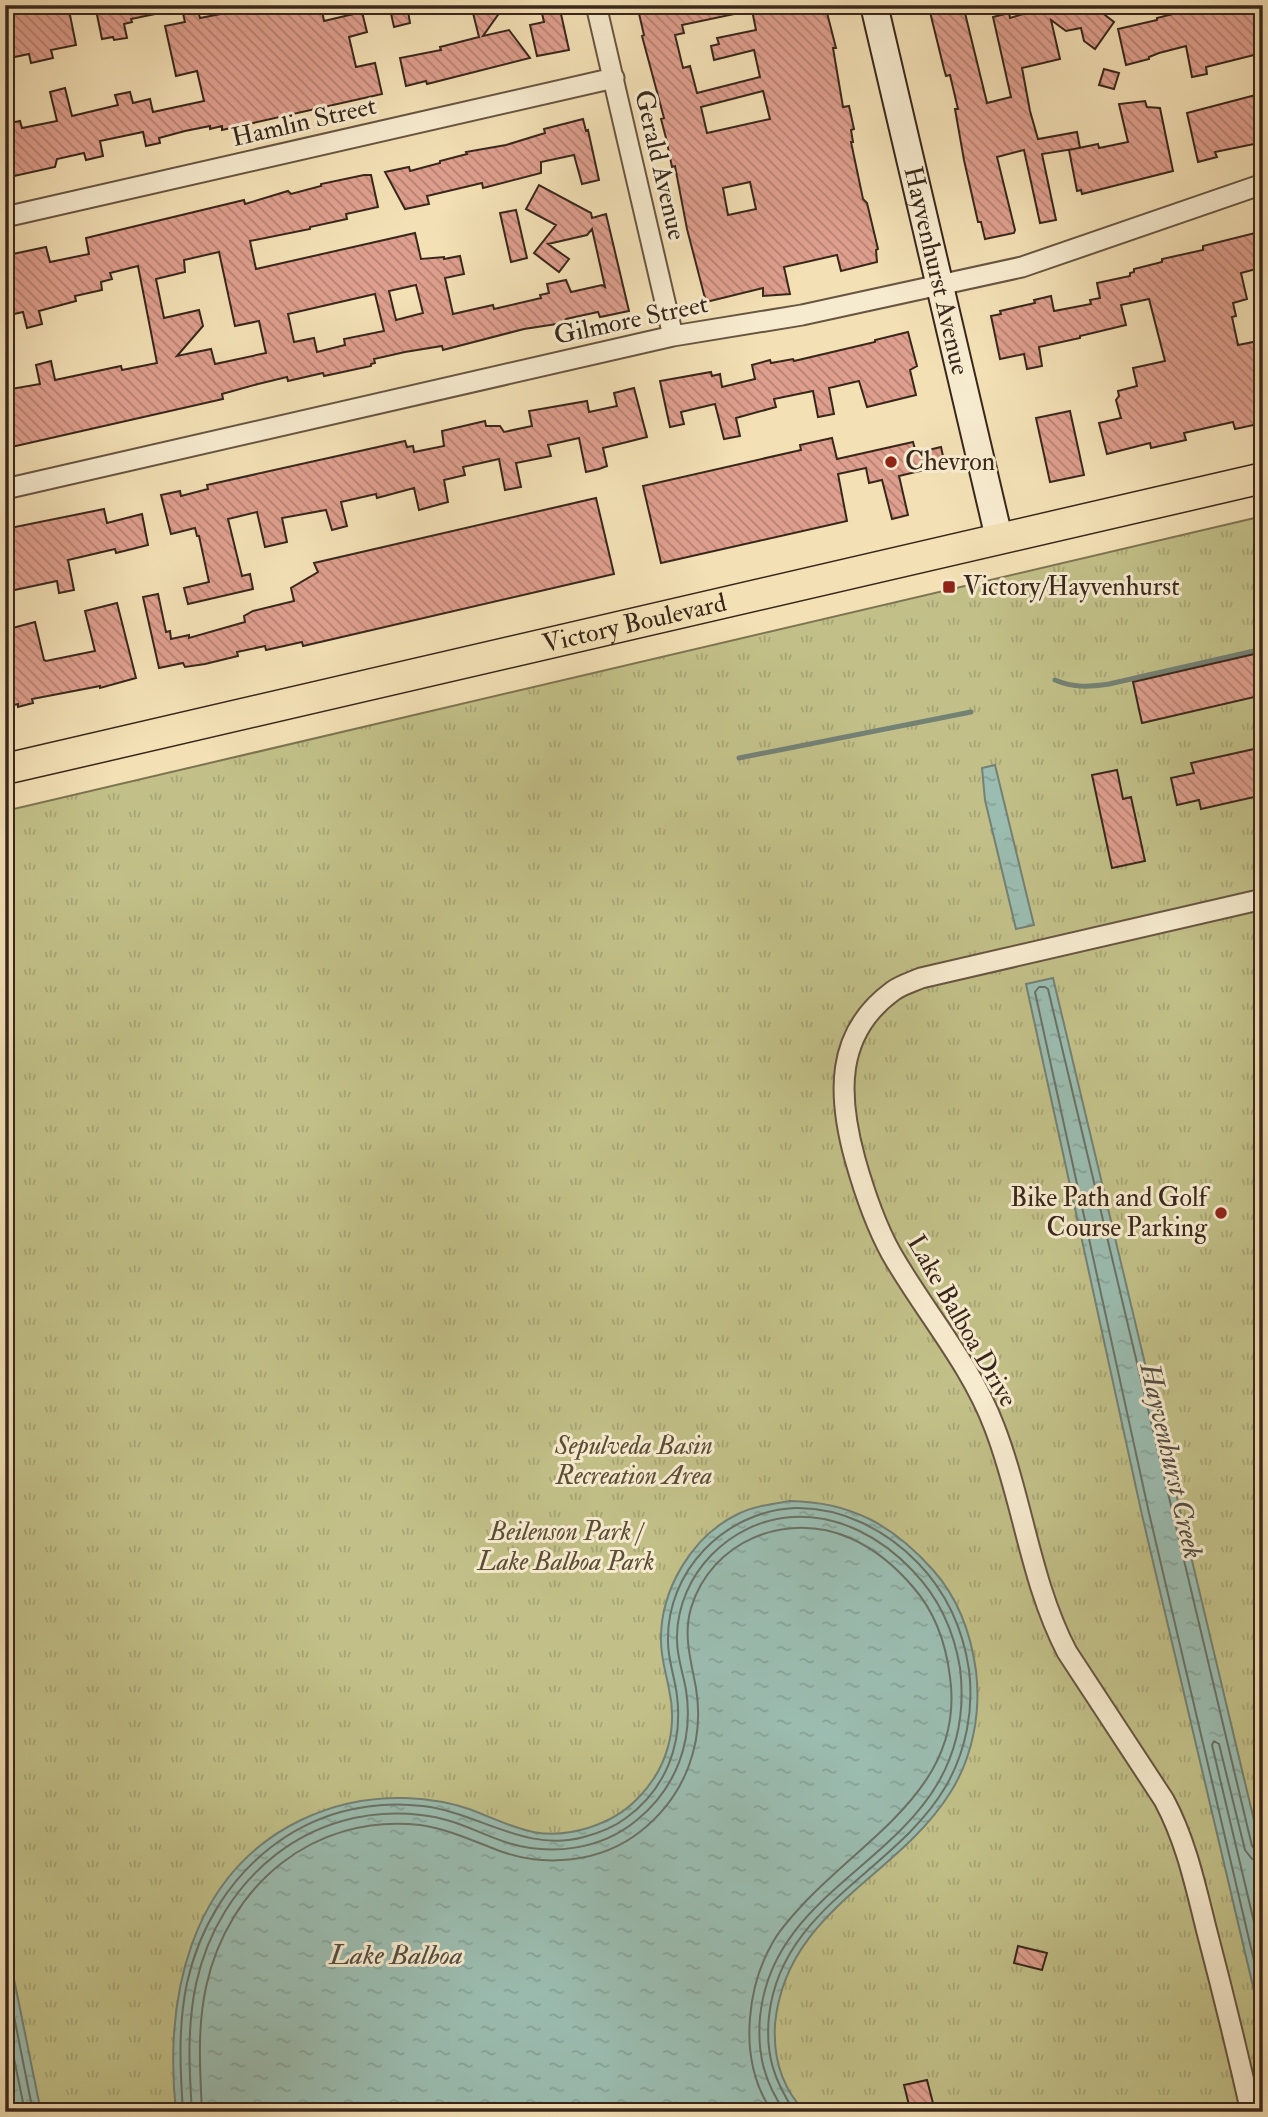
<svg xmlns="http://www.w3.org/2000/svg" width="1268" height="2117" viewBox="0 0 1268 2117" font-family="'IM FELL Double Pica',serif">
<defs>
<pattern id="park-tufts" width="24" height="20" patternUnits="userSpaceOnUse" patternTransform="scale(1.75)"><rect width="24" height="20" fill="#c2c088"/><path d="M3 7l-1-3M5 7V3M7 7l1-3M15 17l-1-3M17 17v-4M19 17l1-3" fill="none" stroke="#a7a575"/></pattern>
<pattern id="water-ripples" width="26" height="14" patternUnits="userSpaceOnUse" patternTransform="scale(1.75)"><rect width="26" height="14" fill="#9bbdb1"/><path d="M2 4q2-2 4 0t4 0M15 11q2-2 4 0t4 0" fill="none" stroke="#86a298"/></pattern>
<pattern id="building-back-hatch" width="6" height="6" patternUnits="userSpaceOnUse" patternTransform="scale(1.75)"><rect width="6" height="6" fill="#df9f8e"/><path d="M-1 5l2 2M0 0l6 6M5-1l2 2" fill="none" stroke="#b68273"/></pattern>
</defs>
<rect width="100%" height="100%" fill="#f3e0b5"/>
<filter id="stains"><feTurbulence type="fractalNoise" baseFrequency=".00286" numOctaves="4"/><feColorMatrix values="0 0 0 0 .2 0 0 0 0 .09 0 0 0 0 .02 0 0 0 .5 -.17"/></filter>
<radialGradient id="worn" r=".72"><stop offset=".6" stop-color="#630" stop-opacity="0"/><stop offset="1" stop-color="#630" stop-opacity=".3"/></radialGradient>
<!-- park -->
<path fill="url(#park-tufts)" stroke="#7e7452" stroke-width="2" d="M1263,516V2112H5V811Z"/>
<!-- water -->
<path fill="url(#water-ripples)" stroke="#748175" stroke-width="2" d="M995,765L1034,925L1016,929L985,800L982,768Z
M1053,978L1263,1858V2029L1142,1515L1026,984Z
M790,1501C851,1502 893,1525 933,1570C958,1598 971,1634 976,1671C981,1712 973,1757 950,1793C896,1879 786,1910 775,2024C773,2057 782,2088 805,2112H176C164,1999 189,1874 301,1820C334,1804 369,1797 406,1798C427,1799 449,1802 469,1809C514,1826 538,1843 588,1828C607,1822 624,1813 638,1798C667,1769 678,1729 669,1689C666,1673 661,1658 661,1641C660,1590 692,1536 738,1514C754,1506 773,1504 790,1501Z
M5,1935L41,2112H5Z"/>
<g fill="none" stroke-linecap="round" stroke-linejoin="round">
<!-- shore -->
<path stroke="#6a7266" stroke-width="2" d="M1263,1852L1256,1851L1252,1846L1048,989L1045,987H1039L1035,992L1149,1513L1263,1999
M1263,1861L1252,1859L1245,1850L1219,1744L1214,1741L1212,1745L1263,1960
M5,1971L33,2112
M5,2015L25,2112
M183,2112C180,2068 178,2026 187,1983C212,1871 307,1792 423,1806C480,1813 525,1853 584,1837C599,1833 614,1827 626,1818C666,1789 683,1744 677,1696C675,1678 668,1660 668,1642C666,1571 725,1511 795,1508C842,1507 886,1530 918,1563C947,1593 963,1629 969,1670C974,1710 966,1751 946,1786C896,1872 781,1906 769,2016C765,2054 774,2081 795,2112
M192,2112C189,2069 187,2027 196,1984C219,1878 310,1802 421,1815C453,1818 478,1833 508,1843C551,1856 601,1850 637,1820C676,1788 694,1741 686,1690C683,1672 676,1655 677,1636C678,1574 730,1521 792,1517C839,1514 882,1538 913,1571C939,1598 954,1631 960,1668C965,1708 958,1748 938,1783C887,1870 771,1903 760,2017C757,2053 764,2082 785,2112
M202,2112C200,2070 197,2029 206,1987C228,1885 314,1813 420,1825C448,1829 471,1840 497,1850C544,1868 601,1863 641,1831C685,1796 705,1743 696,1688C691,1660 683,1636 691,1608C711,1541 787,1510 850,1538C875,1549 896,1567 913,1587C936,1613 946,1644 950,1677C965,1784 870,1834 807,1900C795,1913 782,1926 773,1942C760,1964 752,1992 750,2018C747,2053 753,2083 772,2112"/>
<!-- stream -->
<path stroke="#748175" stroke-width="5" d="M1055,680C1074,688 1089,687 1109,684L1263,649
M739,758L971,712"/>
</g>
<!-- building -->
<path fill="url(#building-back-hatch)" stroke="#39271c" stroke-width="2" fill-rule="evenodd" d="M5,5H68L76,45L51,50L53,58L31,63L29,54L5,59Z
M95,5H164L165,12L131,19L132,22L124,24L127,38L114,40L113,37L102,39Z
M181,5H196L200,18L266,5H321L324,21L362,12L367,32L349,37L356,67L375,63L382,94L222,130V126L210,129V126L185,131L159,138L160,143L146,146L143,132L100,141L103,156L86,160L84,153L57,159L55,167L5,178V124L20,121L22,128L57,121L50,92L65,88L72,116L118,105L115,95L130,92L133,103L150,99L153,112L204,101L197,71L176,76L173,62L165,26L185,22Z
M407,5L410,23L394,27L390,9Z
M471,5H505L483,36L509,30L530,58L427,84L426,81L406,86L400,58L441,50L440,47L479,37Z
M540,5H559L569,50L537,56L530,25L544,22Z
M637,5H744V12L682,25L684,33L675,35L683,68L690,66L697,93L760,77L754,50L714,60L711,46L719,44L717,38L756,30L751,5H825L836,48H833L843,107L849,106L854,129L851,130L853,142H851L863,199L867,203L878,249L876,250L877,262L841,271L837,255L784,267L790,294L763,296V288L706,302L687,229L675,166L672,167L666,138L661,119L664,118L642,36L644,35ZM763,91L770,119L707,133L701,107ZM750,182L756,209L728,215L723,188Z
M963,5L987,103L1011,97L993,17L1009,13L1010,18L1052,5H1092L1114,22L1095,49L1084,41L1081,28L1066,31L1051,20L1060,59L1022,68L1030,111L1038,139L1077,132L1080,148L1042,154L1056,220L1040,223L1024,150L997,157L1015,230L1014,233L985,239L981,222H978L964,160L955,109H958L950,75L946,76L944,69L930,12Z
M1199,5H1263V24L1256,25L1262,53L1206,67L1207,74L1192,77L1186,46L1159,53L1149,57V59L1126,65L1118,29L1157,20V18L1200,7Z
M1104,69L1119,73L1114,89L1099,85Z
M1263,93V127L1256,129L1259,143L1215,152L1217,157L1198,162L1187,113Z
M1145,101L1147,107L1160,108L1173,171L1082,194L1081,190L1077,191L1069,150L1098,144L1099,148L1128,142L1119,104Z
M583,119L586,131L588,130L599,180L582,184L574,155L541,162V173L483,188L482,183L427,196L429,204L405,209L385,172L409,167L410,171L440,163V161L467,154L466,152L506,145L545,133L544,129Z
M364,175H371L378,207L346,214L347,219L310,227V229L250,241L256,269L415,233L421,259L444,257V259L460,256L464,274L445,278L453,314L493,305L494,309L541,298L540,295L549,293L547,284L566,280L571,292L602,285L605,287L592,229L587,235L548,244L569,259L559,272L534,253L556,225L526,209L539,185L591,213L592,218L606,214L629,311L600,317L598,312L566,319L563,323L524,329L443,350L442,346L405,352L374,359L375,363L371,364V366L324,376L323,373L288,381L287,377L258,384L222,394L223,399L7,448L5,390L40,384L36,365L51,361L55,380L121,366L122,370L157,363L138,266L110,273L112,279L101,282L102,290L75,296L76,301L39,311L42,324L27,328L23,312L5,316V261L9,260L8,255L46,247L50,262L89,254L86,238L244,200L245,204L288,191L291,194L321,186V184ZM219,252L235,326L259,321L266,353L215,364L211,349L177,356L203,326L199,310L164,318L156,279L185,272L184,260ZM416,285L423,313L396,320L389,291ZM375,294L384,331L344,339L345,345L317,352L314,338L294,342L288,314Z
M516,210L527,258L511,262L500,213Z
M1263,231V265L1260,266V268L1241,273L1247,299L1233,303L1236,316L1232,317L1238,345L1263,340V423L1235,429L1233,422L1184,433L1186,440L1151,448L1150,443L1107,454L1099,423L1121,418L1116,400L1119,396L1118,391L1137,386L1133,368L1165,361L1149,299L1121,305L1126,325L1080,336V338L1039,347L1042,366L1027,369L1024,354L1000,359L991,316L1001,314L1000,311L1035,303L1034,300L1051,296L1054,311L1091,304L1090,300L1100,298L1097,283L1130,276V273L1134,272V269L1162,262V259L1203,250V246Z
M908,332L917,366L910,370L916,395L867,407L859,381L829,388L834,414L818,417L813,391L774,399L776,407L736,418L740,436L724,439L715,404L681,412L684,424L670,427L660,381L711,372L712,376L720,374L722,387L755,379L752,365L770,360L771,363L793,359L794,361L875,342V340Z
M634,388L647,437L603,448L607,466L599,469L586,472L579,438L548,445L551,456L516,463L521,487L505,490L499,459L463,467L465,475L444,480L448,502L419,510L414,488L377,498L376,494L341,502L347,526L332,530L326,510L282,518L287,542L265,547L257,512L228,519L242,576L250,574L253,589L188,604L184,588L209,582L199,536H197L195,528L171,534L161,495L180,491L181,496L208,489L207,485L405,441L407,447L413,446L414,452L444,446L442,431L485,421L486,426H500L504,432L532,426L529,411L587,401L589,412L617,406L614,393Z
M1070,411L1084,475L1050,482L1036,418Z
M832,438L837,459L913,442L916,453L941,447L945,465L899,476L908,515L892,519L882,480L869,483L866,468L838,474L847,521L661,563L643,486L801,450L800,445Z
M596,498L614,574L303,646L302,642L266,650L265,646L237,652L238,656L205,664L185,667L183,663L159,668L143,597L158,594L166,632L170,631L171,639L189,635V638L245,622L244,616L253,611L294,601L291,588L318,572L314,563Z
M104,509L107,523L142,514L148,545L116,553L115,549L68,560L74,590L59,593L57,581L5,592V529Z
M117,603L136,678L100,688V686L32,699L33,703L18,707V704L5,707V669L13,667L5,630L35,622L44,660L46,661L95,651L85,611Z
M1263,652V695L1142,723L1133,682Z
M1263,747V795L1201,809L1199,800L1177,805L1171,778L1194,773L1191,763Z
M1117,770L1123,799L1131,797L1145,861L1112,868L1092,775Z
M1018,1946L1047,1953L1042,1970L1014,1963Z
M927,2080L933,2103L910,2109L904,2085Z"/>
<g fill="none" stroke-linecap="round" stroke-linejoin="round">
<defs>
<path id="street" d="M596,5L673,336
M5,217L614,78
M5,489L673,336L802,315L1022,267L1263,184
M1251,2112C1237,2050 1222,1989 1206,1928C1195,1884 1186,1841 1164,1800L1067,1652C1030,1581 1023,1500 994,1426C970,1363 924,1311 891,1253C875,1224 864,1191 855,1159C838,1097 834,1034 893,991C901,985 912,982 921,978L1263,899"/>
<g id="secondary">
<path id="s1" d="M874,5L999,538"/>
</g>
<g id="primary">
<path id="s2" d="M5,769L1263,478"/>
</g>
</defs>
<!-- street casing -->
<use href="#street" stroke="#685542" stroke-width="23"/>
<!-- secondary casing -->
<use href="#secondary" stroke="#39271c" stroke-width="30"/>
<!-- primary casing -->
<use href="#primary" stroke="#39271c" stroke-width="33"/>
<!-- street -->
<use href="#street" stroke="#f7ebcf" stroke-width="19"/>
<!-- secondary -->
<use href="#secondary" stroke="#f7ebcf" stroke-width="26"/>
<!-- primary -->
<use href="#primary" stroke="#f3e0b5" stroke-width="30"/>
</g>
<!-- markers -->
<g fill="#8f2418" stroke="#f7ebcf" stroke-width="2.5">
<circle cx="891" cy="462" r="7"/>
<rect x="942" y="580" width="14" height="14" rx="3.5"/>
<circle cx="1221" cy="1213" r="7"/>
</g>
<g text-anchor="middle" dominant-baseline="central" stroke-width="6" stroke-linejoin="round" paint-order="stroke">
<!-- street labels -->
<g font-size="26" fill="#39271c" stroke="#f7ebcf">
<text transform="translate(304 122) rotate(-13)">Hamlin Street</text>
<text transform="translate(660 165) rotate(77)">Gerald Avenue</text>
<text stroke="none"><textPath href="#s1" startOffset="273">Hayvenhurst Avenue</textPath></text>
<text transform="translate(631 320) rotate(-12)">Gilmore Street</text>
<text stroke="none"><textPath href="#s2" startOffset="646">Victory Boulevard</textPath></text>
<text transform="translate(962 1321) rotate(60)">Lake Balboa Drive</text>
</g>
<!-- poi labels -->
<g font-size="26" fill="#39271c" stroke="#f7ebcf" text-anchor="start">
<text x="905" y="462">Chevron</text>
<text x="963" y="587">Victory/Hayvenhurst</text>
<text x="1207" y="1198" text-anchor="end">Bike Path and Golf<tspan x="1207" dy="30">Course Parking</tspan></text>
</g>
<!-- park labels -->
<g font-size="26" font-style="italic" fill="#5b4d37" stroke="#f7ebcf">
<text x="634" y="1446">Sepulveda Basin<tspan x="634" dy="30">Recreation Area</tspan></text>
<text x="566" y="1532">Beilenson Park /<tspan x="566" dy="30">Lake Balboa Park</tspan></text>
</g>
<!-- water labels -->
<g font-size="28" font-style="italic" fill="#524c41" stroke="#f7ebcf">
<text transform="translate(1171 1461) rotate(77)">Hayvenhurst Creek</text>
<text x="396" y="1955">Lake Balboa</text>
</g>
</g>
<!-- margin -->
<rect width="1268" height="2117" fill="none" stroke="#f3e0b5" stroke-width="28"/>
<rect x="7" y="7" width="1254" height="2103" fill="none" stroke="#39271c" stroke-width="3.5"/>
<rect x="14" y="14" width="1240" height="2089" fill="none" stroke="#39271c" stroke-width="2"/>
<rect width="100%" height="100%" filter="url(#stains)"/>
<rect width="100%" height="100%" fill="url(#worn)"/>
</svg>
